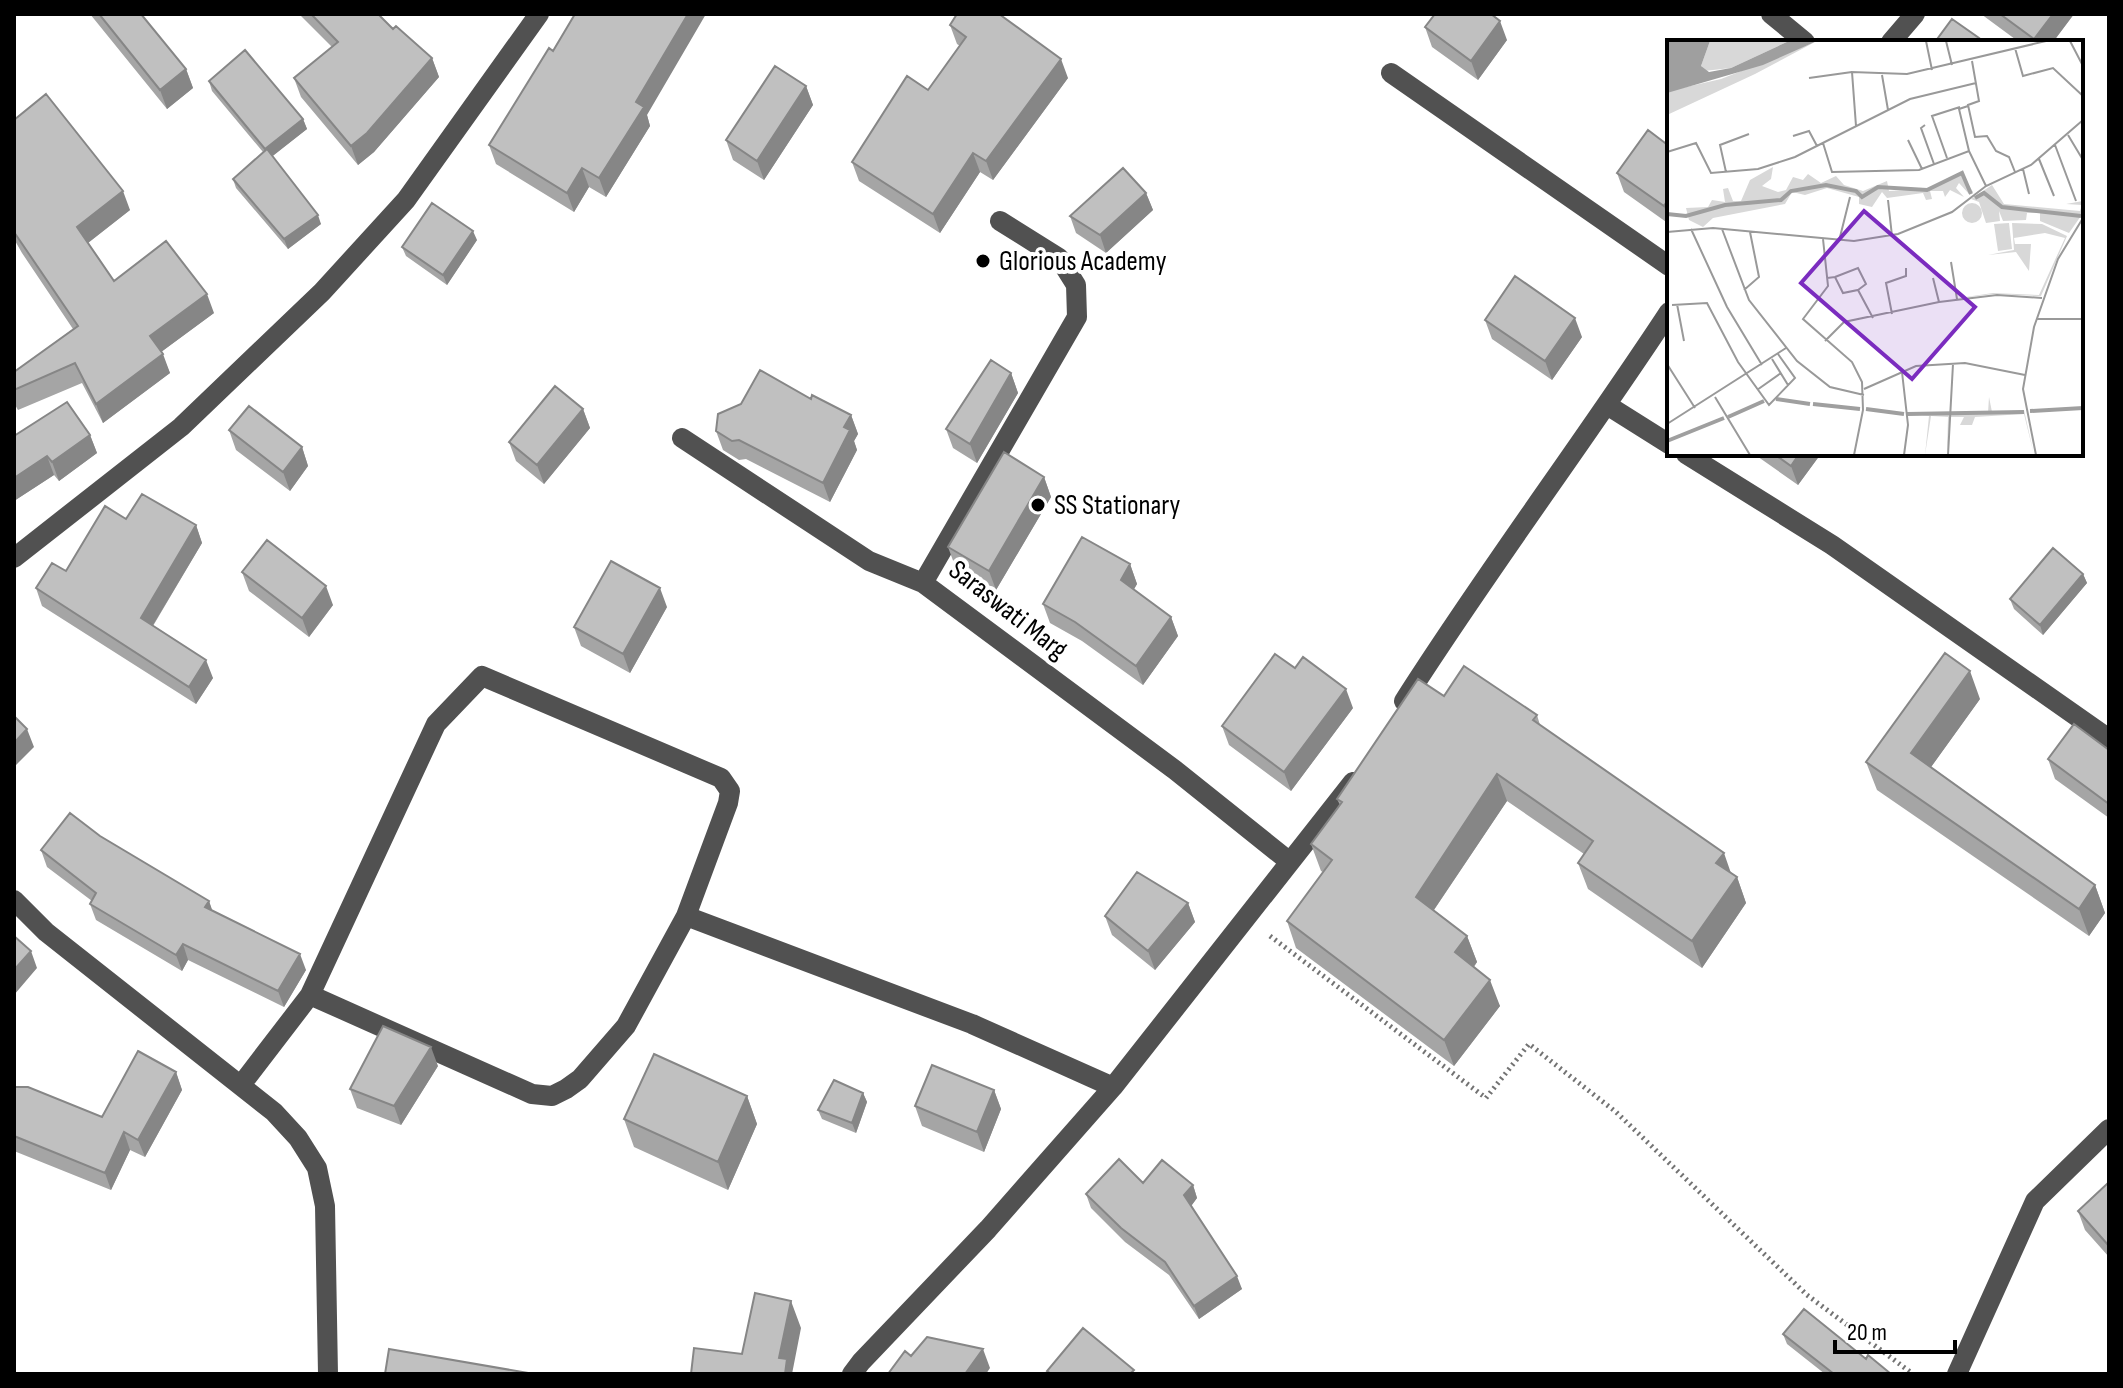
<svg xmlns="http://www.w3.org/2000/svg" width="2123" height="1388" viewBox="0 0 2123 1388" font-family="'Sofia Sans Condensed',sans-serif">
<rect width="100%" height="100%" fill="#fff"/>
<g fill="none" stroke-linecap="round" stroke-linejoin="round">
<!-- path -->
<path stroke="#737373" stroke-width="5" stroke-dasharray="2 4" stroke-linecap="butt" d="M1270,936L1486,1098L1529,1044L1616,1112L1807,1295L1913,1374"/>
<!-- minor -->
<path stroke="#515151" stroke-width="20" d="M1771,14L1805,42
M1891,42L1915,14
M1391,73L1669,266
M1000,221L1059,258L1076,285L1077,317L923,583L1175,770L1290,862
M1607,405L1669,444
M682,438L869,561L923,583
M1686,454L1832,545L2109,739
M14,558L181,427L322,292L406,200L539,14
M1404,701C1488,569 1583,443 1669,312
M14,900L46,932L274,1112L298,1138L317,1168L325,1206L328,1374
M310,995L436,724L482,676L721,778L730,791L728,803L686,916
M241,1085L310,995L532,1094L552,1096L566,1089L580,1079L626,1026L686,916L972,1024L1113,1087
M852,1374L861,1362L988,1229L1113,1087L1353,782
M1957,1374L2035,1201L2109,1129"/>
</g>
<!-- wall -->
<path fill="#a5a5a5" d="M90,14H141L186,69L193,88L167,109Z
M299,14H378L393,29L432,58L439,77L374,152L358,165L301,97L294,78L332,47Z
M1981,14H2074L2053,42H2019Z
M950,25L1068,78L993,180L980,172L940,233L859,181L852,162L928,90L960,46L957,44Z
M1425,27L1507,40L1478,80L1432,47Z
M209,81L303,119L307,129L272,156L321,224L288,249L236,188L233,179L263,152L212,91Z
M806,86L813,105L764,180L733,160L726,140Z
M647,115L650,126L606,197L589,187L574,212L496,164L489,145Z
M14,120L130,210L88,243L114,281L214,313L161,352L170,373L103,423L82,383L18,410L14,403V372L73,329L22,253L14,239Z
M1669,146V224L1624,192L1617,173Z
M1146,193L1153,210L1106,253L1076,233L1070,216Z
M477,240L447,285L406,256L402,247Z
M1485,320L1582,337L1552,380L1492,339Z
M1011,373L1018,393L977,463L953,448L946,429Z
M811,399L851,415L858,434L854,441L857,450L830,502L746,459L739,460L723,450L716,431Z
M583,409L590,428L544,484L516,461L509,442Z
M229,430L302,447L308,466L290,491L236,450Z
M90,435L97,453L59,481L54,475L14,501V436Z
M1754,454H1819L1820,455L1798,485Z
M1044,477L1051,497L996,590L955,566L948,547Z
M196,525L202,543L153,626L213,678L196,704L42,606L36,588L66,571Z
M1130,564L1137,584L1133,590L1171,617L1178,636L1143,685L1082,641L1050,623L1043,604Z
M242,572L333,605L309,637L249,591Z
M2083,574L2087,583L2043,635L2014,609L2010,599Z
M667,607L630,673L581,646L574,627Z
M1444,696L1537,715L1540,725L1737,877L1746,903L1702,968L1588,889L1578,863L1584,854L1507,801L1434,910L1467,936L1477,962L1474,967L1500,1006L1454,1066L1296,948L1287,921L1323,872L1321,871L1311,844L1340,805L1337,799Z
M1980,699L1931,767L2095,885L2105,913L2089,936L1877,790L1866,762Z
M1353,708L1291,791L1229,745L1222,726Z
M2109,750V818L2055,779L2048,759Z
M100,836L209,901L212,911L306,970L284,1007L188,960L182,971L96,920L90,904L92,901L47,867L41,850Z
M1188,903L1195,922L1155,970L1112,935L1105,916Z
M438,1066L401,1125L357,1108L350,1089Z
M176,1072L182,1090L145,1157L130,1150L111,1190L14,1151V1089L102,1117Z
M994,1090L1001,1109L984,1152L922,1126L915,1106Z
M863,1093L867,1102L856,1133L822,1119L818,1110Z
M747,1096L757,1124L728,1190L634,1147L624,1119Z
M2109,1182V1257L2085,1230L2078,1211Z
M1143,1183L1193,1185L1197,1198L1191,1206L1242,1289L1199,1319L1169,1275L1125,1242L1091,1208L1086,1194Z
M1783,1334L1866,1359L1891,1374H1825L1787,1344Z"/>
<!-- shaded-wall -->
<path fill="#868686" d="M688,14H706L647,115L650,126L606,197L599,178L636,102Z
M2053,14H2074L2053,42H2035L2034,39Z
M1500,21L1507,40L1478,80L1471,61Z
M432,58L439,77L374,152L358,165L351,146Z
M1061,59L1068,78L993,180L986,161Z
M186,69L193,88L167,109L160,90Z
M806,86L813,105L764,180L757,161Z
M303,119L307,129L269,159L265,149Z
M973,153L980,172L940,233L933,214Z
M582,168L589,187L574,212L567,193Z
M123,191L130,210L84,246L77,227Z
M1146,193L1153,210L1106,253L1100,235Z
M1669,198V221L1664,206Z
M318,215L321,224L288,249L284,239Z
M473,231L477,240L447,285L443,275Z
M207,294L214,313L157,355L150,336Z
M1575,318L1582,337L1552,380L1545,361Z
M163,354L170,373L103,423L96,404Z
M1011,373L1018,393L977,463L970,444Z
M583,409L590,428L544,484L537,465Z
M851,415L858,434L854,441L857,450L830,502L823,483L844,427Z
M90,435L97,453L59,481L52,462Z
M302,447L308,466L290,491L283,472Z
M1799,454L1820,455L1798,485L1791,466Z
M47,456L54,475L14,501V478Z
M1044,477L1051,497L996,590L989,571Z
M196,525L202,543L147,635L141,618Z
M1130,564L1137,584L1128,600L1121,580Z
M2083,574L2087,583L2043,635L2040,625Z
M326,586L333,605L309,637L302,618Z
M660,588L667,607L630,673L623,654Z
M1171,617L1178,636L1143,685L1136,666Z
M206,660L213,678L196,704L189,687Z
M1970,671L1980,699L1921,781L1911,753Z
M1346,689L1353,708L1291,791L1284,772Z
M27,729L34,747L14,767V743Z
M1497,774L1507,801L1425,923L1416,897Z
M1724,853L1733,879L1716,863Z
M1737,877L1746,903L1702,968L1692,941Z
M2095,885L2105,913L2089,936L2079,909Z
M209,901L215,918L205,907Z
M1188,903L1195,922L1155,970L1148,951Z
M1467,936L1477,962L1464,979L1455,952Z
M183,944L188,960L182,971L176,955Z
M31,951L37,968L14,995V970Z
M300,954L306,970L284,1007L278,991Z
M1490,980L1500,1006L1454,1066L1444,1040Z
M431,1047L438,1066L401,1125L394,1106Z
M176,1072L182,1090L145,1157L138,1140Z
M994,1090L1001,1109L984,1152L977,1132Z
M863,1093L867,1102L856,1133L852,1123Z
M747,1096L757,1124L728,1190L718,1162Z
M124,1132L130,1150L111,1190L105,1173Z
M1193,1185L1197,1198L1189,1209L1184,1195Z
M1237,1276L1242,1289L1199,1319L1194,1306Z
M791,1301L801,1328L792,1374H785L779,1358Z
M983,1349L990,1368L986,1374H965Z"/>
<!-- building -->
<path fill="#c0c0c0" stroke="#868686" stroke-width="2" d="M99,14H141L186,69L160,90Z
M311,14H378L393,29L396,26L432,58L367,133L351,146L294,78L338,42Z
M575,14H688L636,102L644,107L599,178L582,168L567,193L489,145L549,48L553,51Z
M957,14H999L1061,59L986,161L973,153L933,214L852,162L907,76L928,90L966,37L950,25Z
M1435,14H1491L1500,21L1471,61L1425,27Z
M2000,14H2053L2034,39Z
M1952,19L1979,38L1976,42H1935Z
M245,50L303,119L265,149L209,81Z
M775,66L806,86L757,161L726,140Z
M46,94L123,191L77,227L114,281L166,241L207,294L150,336L163,354L96,404L75,363L14,390V372L78,326L14,232V120Z
M1648,130L1669,146V198L1664,206L1617,173Z
M267,149L318,215L284,239L233,179Z
M1123,168L1146,193L1100,235L1070,216Z
M432,203L473,231L443,275L402,247Z
M1515,276L1575,318L1545,361L1485,320Z
M991,360L1011,373L970,444L946,429Z
M760,370L811,399L812,395L851,415L844,427L850,430L823,483L739,440L732,441L716,431L718,414L741,404Z
M555,386L583,409L537,465L509,442Z
M67,402L90,435L52,462L47,456L14,478V436Z
M249,406L302,447L283,472L229,430Z
M1004,452L1044,477L989,571L948,547Z
M1774,454H1799L1791,466Z
M142,494L196,525L141,618L206,660L189,687L36,588L52,563L66,571L105,506L126,519Z
M1082,537L1130,564L1121,580L1171,617L1136,666L1075,622L1043,604Z
M267,540L326,586L302,618L242,572Z
M2053,548L2083,574L2040,625L2010,599Z
M611,561L660,588L623,654L574,627Z
M1945,653L1970,671L1911,753L2095,885L2079,909L1866,762Z
M1275,654L1295,668L1303,657L1346,689L1284,772L1222,726Z
M1464,666L1537,715L1533,720L1724,853L1716,863L1737,877L1692,941L1578,863L1593,841L1497,774L1416,897L1467,936L1455,952L1490,980L1444,1040L1287,921L1332,860L1311,844L1342,802L1337,799L1418,679L1444,696Z
M14,716L27,729L14,743Z
M2074,724L2109,750V804L2048,759Z
M70,813L100,836L209,901L205,907L300,954L278,991L183,944L176,955L90,904L96,893L41,850Z
M1137,872L1188,903L1148,951L1105,916Z
M14,936L31,951L14,970Z
M383,1026L431,1047L394,1106L350,1089Z
M138,1051L176,1072L138,1140L124,1132L105,1173L14,1136L15,1087H28L102,1117Z
M654,1054L747,1096L718,1162L624,1119Z
M932,1065L994,1090L977,1132L915,1106Z
M834,1080L863,1093L852,1123L818,1110Z
M1119,1159L1143,1183L1162,1160L1193,1185L1184,1195L1237,1276L1194,1306L1165,1262L1121,1228L1086,1194Z
M2109,1182V1246L2078,1211Z
M755,1293L791,1301L779,1358L787,1359L785,1374H691L694,1348L742,1354Z
M1804,1309L1866,1359L1868,1355L1891,1374H1834L1783,1334Z
M1083,1328L1134,1370L1130,1374H1051L1047,1371Z
M927,1337L983,1349L965,1374H888L905,1351L911,1356Z
M389,1349L534,1374H385Z"/>
<!-- markers -->
<g fill="#000" stroke="#fff" stroke-width="3">
<circle cx="983" cy="261" r="8"/>
<circle cx="1038" cy="505" r="8"/>
</g>
<g text-anchor="middle" dominant-baseline="central" stroke-width="8" stroke-linejoin="round" paint-order="stroke">
<!-- poi labels -->
<g font-size="28" fill="#000" stroke="#fff" text-anchor="start">
<text x="999" y="261">Glorious Academy</text>
<text x="1054" y="505">SS Stationary</text>
</g>
<!-- street labels -->
<g font-size="28" fill="#000" stroke="#fff">
<text transform="translate(1008 610) rotate(38)">Saraswati Marg</text>
</g>
</g>
<!-- overview -->
<g transform="translate(1667 40)">
<rect width="416" height="416" fill="#fff"/>
<path d="M148,2L88,34L0,75V53L6,50L54,39ZM106,127L104,139L95,146L111,152L119,150L126,137L136,140L141,134L154,143L169,136L177,145L196,151L220,141L222,151L262,149L294,132L306,152L302,154L292,143L289,148L297,157L283,150L278,157L276,151H263L265,159L259,160L256,153L220,158L215,152L205,167L192,164V157L160,148L138,155L125,152L118,164L46,178L36,187L22,180L19,168L41,167L45,160L58,162L56,149L61,148L66,161H74L83,140ZM325,145L337,164L413,171L415,165L399,164L416,161V173L402,193L373,181V173H360L359,180L336,181L332,171L333,181L319,183L312,162L304,159ZM295 173a10 10 0 1 1 20 0a10 10 0 1 1-20 0ZM342,183L345,209L331,211L327,184ZM345,183L375,184L400,196L374,256L326,254L278,260L326,253L372,255L398,198L378,193L347,198L348,204H364L362,231L349,212L321,215L347,210ZM322,357L325,372L357,370L367,415L357,374L308,377L305,385H293L297,377H283L280,415L281,377L264,376L258,415L262,376L239,373H321Z" fill="#d8d8d8"/>
<path d="M43,1H122L64,28L37,31L34,26Z" fill="#d8d8d8"/>
<path d="M0,1H43L34,26L42,32L64,28L122,1H150L96,25L0,53Z" fill="#9f9f9f"/>
<path fill="none" stroke="#9f9f9f" stroke-width="4" d="M308,158L317,153L335,167L414,176M0,174L19,176L58,165L114,160L124,151L159,145L189,151L195,157L211,147L260,150L295,133L304,154M109,359L143,364M146,364L193,369M199,369L237,374M363,371L416,368M240,374L357,372M61,377L97,361M0,401L57,378"/>
<path fill="none" stroke="#999" stroke-width="2" d="M259,1L265,30M279,1L285,25M403,1L416,26M348,8L356,36L386,28L416,56M305,21L312,61L301,65L308,97L320,96L329,111L342,117L348,132M215,35L221,70M142,38L185,32M301,66L292,69L302,111M258,85L254,88L267,124M189,86L185,32L240,34L379,1M401,95L416,120M126,96L142,91L150,106M241,100L255,129M156,103L165,132L252,130L302,111L319,146M388,105L409,161M0,112L29,103L44,133L91,129L128,117L243,59L309,43M280,118L265,76L293,67M372,119L387,156M356,129L362,154M59,132L53,105L82,94M221,160L225,196M24,189L60,267L95,325M55,189L82,260L130,321L163,347L197,355M0,192L46,188L187,201L231,194L285,172L319,146L364,125L416,80M156,199L161,246L136,279L185,322L195,342L196,370L187,415M172,201L183,157M284,222L290,259M168,237L191,228L199,244L191,250M160,238L168,237L176,253L191,250L206,278M266,238L272,262M77,250L92,237L83,192M10,264L17,301M5,265L40,263L71,322L102,365L128,338L111,314M225,274L219,243L239,236V228M370,279H416M158,301L177,282L272,262L330,255L375,258M105,319L121,345M0,324L28,368M235,332L241,385L237,415M197,349L249,326L298,323L358,335M90,350L114,333M48,357L83,415M0,384L119,308M281,415L286,324M369,415L356,349L367,287L391,219L416,178"/>
<path fill="#7b2cbf" fill-opacity="0.15" stroke="#7b2cbf" stroke-width="4" d="M197,171L308,267L245,339L134,243Z"/>
<rect width="416" height="416" fill="none" stroke="#000" stroke-width="4"/>
</g>
<!-- border -->
<rect width="2123" height="1388" fill="none" stroke="#000000" stroke-width="32"/>
<!-- scale -->
<path d="M1835 1340v12h120v-12" fill="none" stroke="#000000" stroke-width="4"/>
<text x="1847" y="1340" font-size="24" fill="#000000" stroke="#ffffff" stroke-width="6" paint-order="stroke">20 m</text>
</svg>
